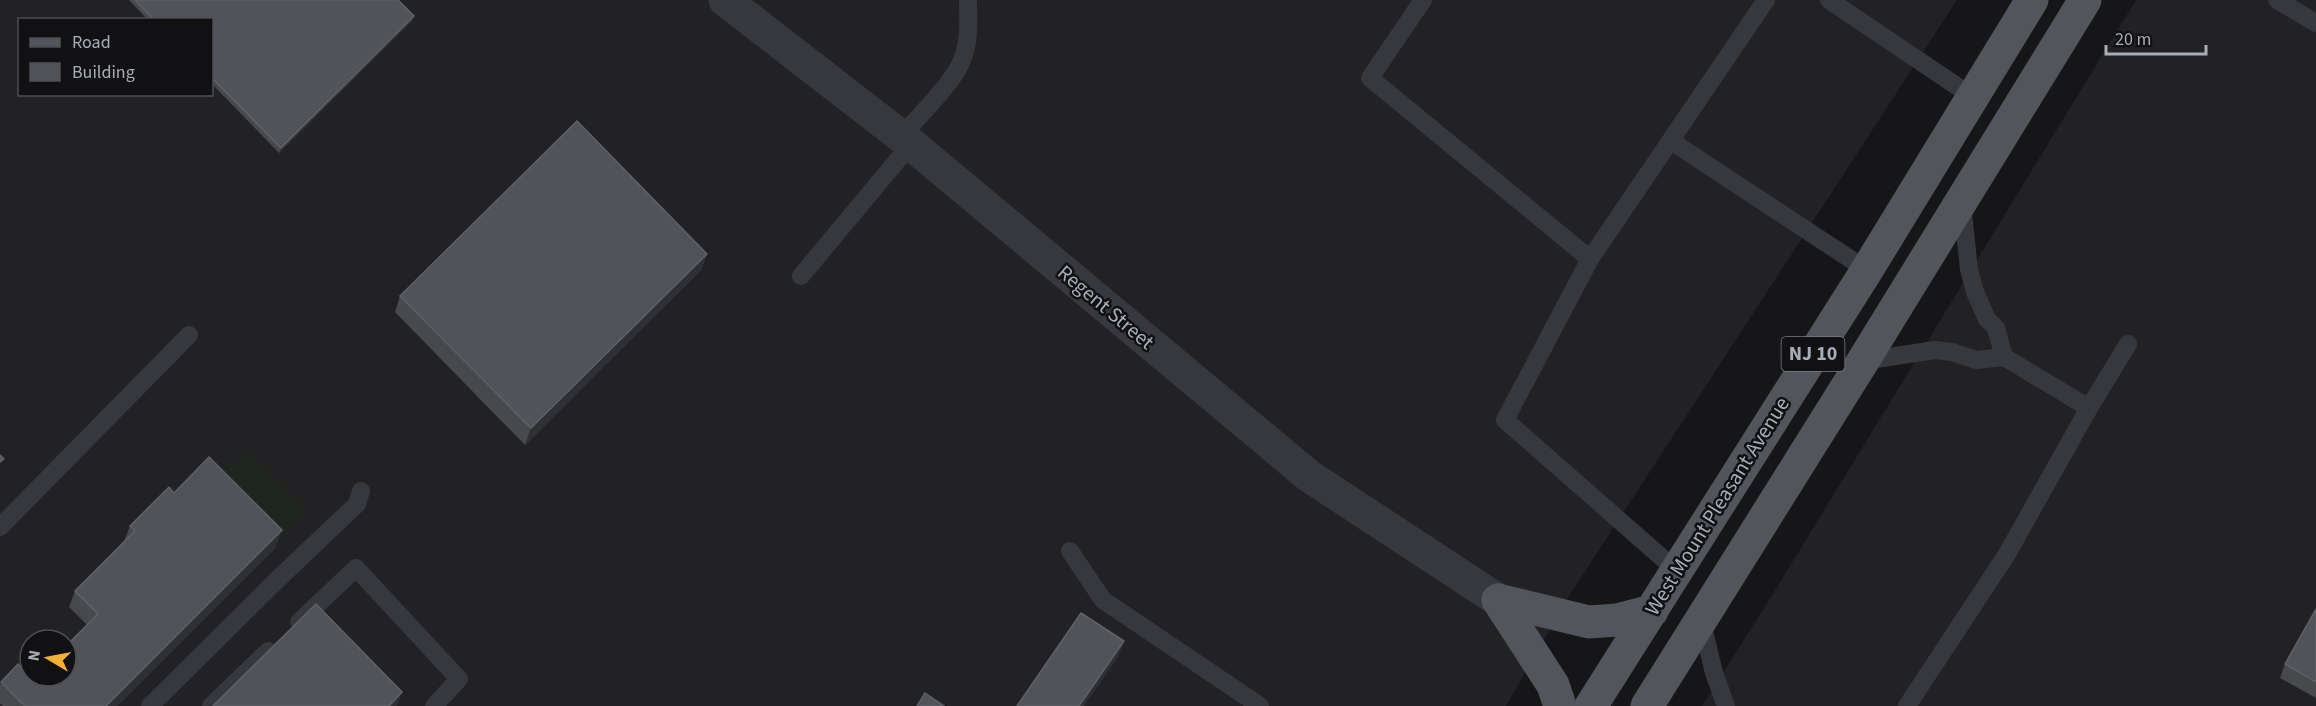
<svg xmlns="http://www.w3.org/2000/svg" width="2316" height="706" viewBox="0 0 2316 706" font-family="'Source Sans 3',sans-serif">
<rect width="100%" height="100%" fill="#161618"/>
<!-- built -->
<path fill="#222225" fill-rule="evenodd" d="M0,0H1957L1569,596L1506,706H0ZM20,20H212V94H20ZM30,640H66V676H30Z
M2136,0H2316V706H1702L1771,597Z"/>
<!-- green -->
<path fill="#1e261f" d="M247,451L307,511L274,543L215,483Z"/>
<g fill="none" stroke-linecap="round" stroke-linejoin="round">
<!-- service -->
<path stroke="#37383d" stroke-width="18" d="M1423,0L1370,78L1590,259L1505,420L1676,570
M1829,0L1973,97
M2277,0L2316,23
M901,137C918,116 953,84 962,60C970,42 968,20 968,0
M1671,141L1867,270
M1962,205L1969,269L1975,292L1987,319L1996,328L2004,357
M1590,259L1766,0
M801,276L911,144
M1863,361L1935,350L1952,352L1976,360L2004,357L2089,408L2007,554L1907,706
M2089,408L2128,344
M0,527L189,335
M1070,551L1103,600L1260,706
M1701,618L1714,673L1726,706
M299,622L356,568L459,679L434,706
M150,706L276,581L357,504L361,491
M211,706L268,651"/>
<!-- minor -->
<path stroke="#37383d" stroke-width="33" d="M725,0L911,144L1309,476L1498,600"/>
<!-- primary -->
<path stroke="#53555c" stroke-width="33" d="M1498,600L1589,622L1617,620L1652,611
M1498,600L1553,685L1560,706
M1591,706L1867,270L2032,0
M1647,706L1863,361L2085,0"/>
</g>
<!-- wall -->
<path fill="#47494d" d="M129,0H398L412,21L279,153L212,84V20H148Z
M707,254L701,270L525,445L395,312L400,296Z
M174,493L276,547L117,706H3L0,703V685L1,682L33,679L87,625L69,607L75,591L124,541L130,526Z
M2316,609V698L2280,678L2285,664Z"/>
<!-- shaded-wall -->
<path fill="#2f3033" d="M414,16L412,21L279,153L281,148Z
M707,254L701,270L525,445L531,428Z
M282,530L276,547L117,706H106Z
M1124,641L1118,657L1084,706H1079Z
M402,692L397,706H389Z"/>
<!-- building -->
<path fill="#525359" stroke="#5f6168" stroke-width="1.5" d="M135,0H398L414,16L281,148L212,78V20H154Z
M577,121L707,254L531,428L400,296Z
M0,455L4,459L0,462Z
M209,457L282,530L106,706H25L1,682L18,664L33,679L36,676H66V646L98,614L75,591L135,531L130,526L169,487L174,493Z
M316,604L402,692L389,706H213Z
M2316,609V682L2285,664Z
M1081,613L1124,641L1079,706H1017Z
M925,693L944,706H917Z"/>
<g text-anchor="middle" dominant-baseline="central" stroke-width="5" stroke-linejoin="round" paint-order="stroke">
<!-- shield labels -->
<rect fill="#111113" stroke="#7b7e86" stroke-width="1.5" x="1781.5" y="337" width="63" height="34" rx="4.5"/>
<g font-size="20" font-weight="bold" fill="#a8adb8">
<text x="1813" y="354">NJ 10</text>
</g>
<!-- street labels -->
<g font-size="21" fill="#a8adb8" stroke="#111113">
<text transform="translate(1106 307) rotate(40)">Regent Street</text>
<text transform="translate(1717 506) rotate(-58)">West Mount Pleasant Avenue</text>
</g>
</g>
<!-- legend -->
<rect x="18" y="18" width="195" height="78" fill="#111113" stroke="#4d4f55" stroke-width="1.5"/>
<rect x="30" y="38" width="30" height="9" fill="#53555c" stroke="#4d4f55" stroke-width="1.5"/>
<text x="72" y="48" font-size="18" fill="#a8adb8">Road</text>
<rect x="30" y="63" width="30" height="18" fill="#525359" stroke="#4d4f55" stroke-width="1.5"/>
<text x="72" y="78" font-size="18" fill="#a8adb8">Building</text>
<!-- north arrow -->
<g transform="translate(48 658) rotate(280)"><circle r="28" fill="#111113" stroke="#4d4f55" stroke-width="1.5"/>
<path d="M0-4.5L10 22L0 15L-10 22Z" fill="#f2b134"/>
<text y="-9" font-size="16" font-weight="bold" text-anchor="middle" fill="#a8adb8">N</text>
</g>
<!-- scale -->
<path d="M2106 45v9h100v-9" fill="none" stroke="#a8adb8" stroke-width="3"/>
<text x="2115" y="45" font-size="18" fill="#a8adb8" stroke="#111113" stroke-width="4.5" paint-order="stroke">20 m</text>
</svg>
